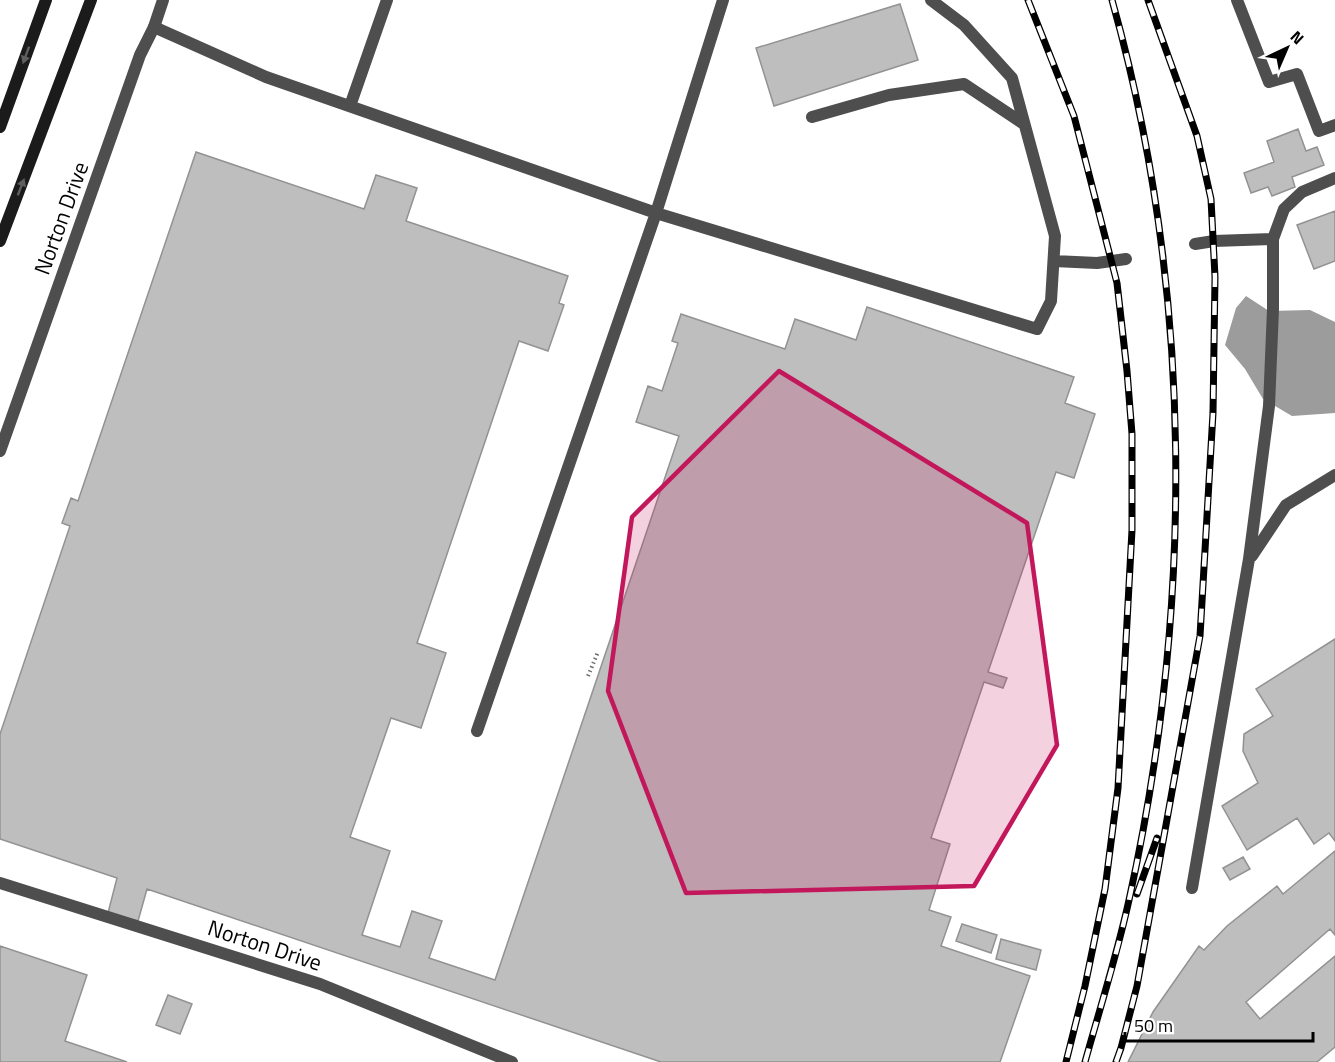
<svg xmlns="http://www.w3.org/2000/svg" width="1335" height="1062" viewBox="0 0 1335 1062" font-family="'Titillium Web',sans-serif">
<rect width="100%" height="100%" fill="#fff"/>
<!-- water -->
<path fill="#9c9c9c" d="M1246,296L1269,311L1310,310L1335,322V413L1292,416L1263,399L1245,369L1225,345L1236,308Z"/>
<!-- building -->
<path fill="#bebebe" stroke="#929292" stroke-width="1.5" d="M900,4L918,60L774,106L756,48Z
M1298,129L1306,151L1317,147L1324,165L1292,177L1295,187L1272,196L1268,187L1251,193L1244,173L1274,162L1267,141Z
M196,152L364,209L376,175L417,188L406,221L568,276L559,303L564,305L548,351L519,341L417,643L446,653L421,728L391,718L350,837L390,851L362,935L400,947L412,911L442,921L429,958L495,980L679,436L636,422L648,386L662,391L678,343L672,341L681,314L785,349L795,319L856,340L867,307L1074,377L1065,403L1095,414L1074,478L1056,472L988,672L1007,678L1003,688L984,682L931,838L950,844L929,910L951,917L941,946L1030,976L1000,1062H661L147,889L138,921L108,913L117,878L0,839V734L70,526L62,523L71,498L78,501Z
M1335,211V261L1314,269L1297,225Z
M1335,639V841L1329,833L1314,844L1297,818L1247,850L1222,806L1258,783L1243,751L1244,734L1273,716L1256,689Z
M1335,851V935L1330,929L1246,1002L1260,1019L1335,956V1047L1317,1062H1128L1153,1012L1199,946L1204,950L1227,926L1277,886L1283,894Z
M1243,857L1250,869L1230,880L1223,868Z
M962,924L997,935L991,953L956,941Z
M1001,939L1041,950L1036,970L996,959Z
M0,946L87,975L65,1041L127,1062H0Z
M168,995L192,1004L180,1034L156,1025Z"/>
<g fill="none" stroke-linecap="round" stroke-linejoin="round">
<!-- path -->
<path stroke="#707070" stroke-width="4" stroke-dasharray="1.5 3" stroke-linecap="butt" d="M588,676L598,652"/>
<!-- service -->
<path stroke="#4e4e4e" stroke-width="12" d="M1237,0L1269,82L1297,74L1319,131L1335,125
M154,27L266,77L656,213L1037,329L1051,301L1055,236L1012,78L964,25L931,0
M350,106L387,0
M812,117L889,95L964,84L1024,124
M1195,244L1214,241L1273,239
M1054,261L1097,263L1126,259
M1252,556L1286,505L1335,475
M477,731L656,213L723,0
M1192,888L1249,559L1269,406L1273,309V239L1284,209L1302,192L1335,178"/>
<!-- minor -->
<path stroke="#4e4e4e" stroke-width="12" d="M0,451L140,55L154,27L163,0
M0,883L320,984L512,1062"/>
<!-- secondary -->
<path stroke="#1b1b1b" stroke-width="12" d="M0,127L46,0
M0,241L91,0"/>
<defs>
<path id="rail" d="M1028,0L1074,116L1117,283L1127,371L1132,434V530L1118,788L1105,889L1085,986L1066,1062
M1137,894L1157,838
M1085,1062C1100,1008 1117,955 1129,900C1194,605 1194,292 1112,0
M1116,1062L1121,1048L1137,986L1200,636L1213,413L1215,277L1211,199L1197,136L1148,0"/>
</defs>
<!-- rail casing -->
<use href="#rail" stroke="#000" stroke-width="7"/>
<!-- rail -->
<use href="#rail" stroke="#fff" stroke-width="4.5" stroke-dasharray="14" stroke-linecap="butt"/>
</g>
<!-- one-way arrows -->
<defs><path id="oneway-solid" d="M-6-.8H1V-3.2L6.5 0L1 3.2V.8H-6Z" transform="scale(1.5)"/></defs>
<g fill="#5f5f5f">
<use href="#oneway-solid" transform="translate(26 55) rotate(110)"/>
<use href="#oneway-solid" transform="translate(21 187) rotate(-69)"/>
</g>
<!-- marked area -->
<path fill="#c2185b" fill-opacity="0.2" stroke="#c2185b" stroke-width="4.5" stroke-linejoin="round" d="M779,371L1027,523L1057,745L974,886L686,893L608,691L632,517Z"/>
<g text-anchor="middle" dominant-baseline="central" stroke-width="6" stroke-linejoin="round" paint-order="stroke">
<!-- street labels -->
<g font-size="22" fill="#000" stroke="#fff">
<text transform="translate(61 218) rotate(-70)">Norton Drive</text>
<text transform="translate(265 945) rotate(18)">Norton Drive</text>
</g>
</g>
<!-- north arrow -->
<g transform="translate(1287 48) rotate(44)" stroke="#ffffff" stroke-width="4.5" paint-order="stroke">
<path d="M0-4.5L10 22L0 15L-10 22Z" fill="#000000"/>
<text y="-9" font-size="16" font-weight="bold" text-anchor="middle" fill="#000000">N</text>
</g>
<!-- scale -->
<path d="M1125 1032v9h188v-9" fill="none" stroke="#000000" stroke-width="3"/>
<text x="1134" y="1032" font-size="18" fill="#000000" stroke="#ffffff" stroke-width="4.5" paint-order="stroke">50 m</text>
</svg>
